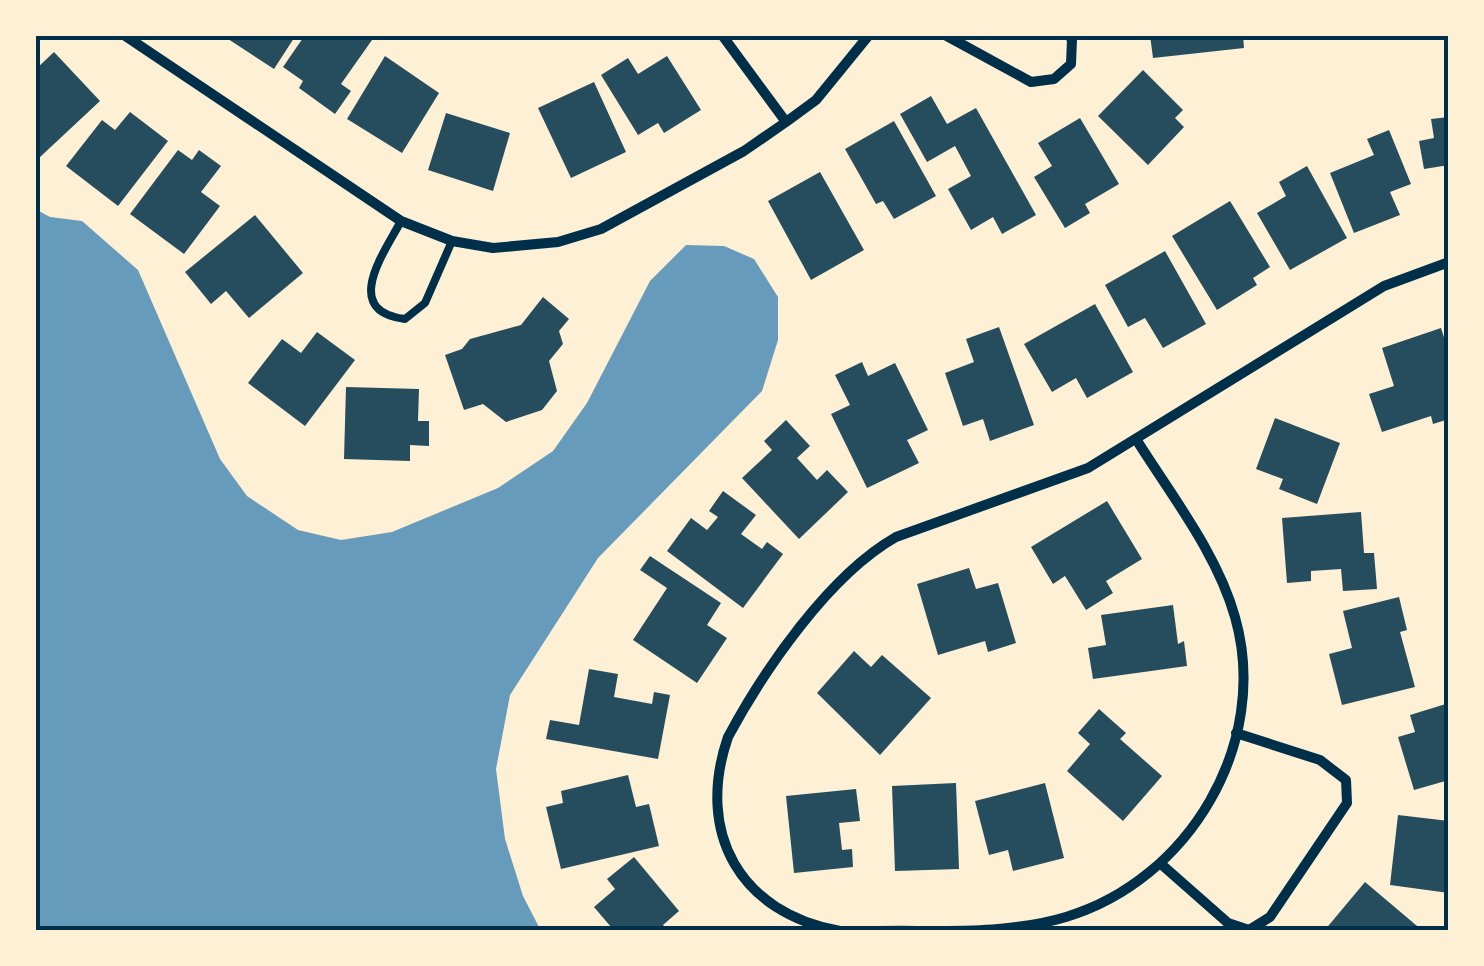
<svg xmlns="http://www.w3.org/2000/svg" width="1484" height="966" viewBox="0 0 1484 966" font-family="Raleway,sans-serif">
<rect width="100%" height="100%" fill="#fdf0d5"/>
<!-- water -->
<path fill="#669bbc" d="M35,209L50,217L82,221L138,270L220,459L247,496L298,530L341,540L392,532L498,488L553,451L587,403L650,281L686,245L724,246L754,259L778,297V340L762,391L598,558L510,695L496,769L505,839L523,896L541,931H35Z"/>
<!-- building -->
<path fill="#264d5e" d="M222,35H296L274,69Z
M305,35H366L372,40L341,84L351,91L335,114L299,88L303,81L283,67Z
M1150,35H1243L1244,48L1153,58Z
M54,52L100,101L39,158L35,70Z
M385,56L439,93L402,153L347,119Z
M667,56L701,110L664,133L658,123L638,135L601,75L628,58L638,74Z
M1143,70L1183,110L1175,118L1184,127L1148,165L1098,116Z
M594,82L626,152L571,178L538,108Z
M931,96L947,124L976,108L1036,215L1002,234L993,217L971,230L948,189L971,176L955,146L927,162L900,114Z
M130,112L168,141L118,206L66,166L102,120L115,130Z
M446,113L510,133L493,191L428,170Z
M1449,117V165L1424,169L1419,141L1434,138L1431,119Z
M1080,118L1119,184L1085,204L1090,213L1065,228L1034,177L1052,166L1038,143Z
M894,121L936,196L894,219L883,201L876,204L845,149Z
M1389,130L1411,184L1390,192L1400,215L1354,233L1330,173L1374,155L1367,139Z
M178,150L192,160L199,150L221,166L201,192L220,206L184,254L130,214Z
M1307,166L1347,238L1290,270L1257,213L1286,196L1279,182Z
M820,172L864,250L811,280L768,201Z
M1230,201L1270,267L1253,278L1257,285L1217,310L1172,236Z
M255,215L303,273L249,318L226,291L211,304L185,272Z
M1165,251L1206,324L1163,348L1145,318L1128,327L1105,285Z
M543,297L569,319L559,331L563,344L549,361L557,391L542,410L506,422L483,404L464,410L445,355L462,349L470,339L521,325Z
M1095,304L1133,372L1087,398L1076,378L1052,392L1024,344Z
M999,327L1034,425L990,441L983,419L963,426L945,373L974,362L966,339Z
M1441,328L1449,353V419L1433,424L1431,416L1382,432L1369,394L1394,386L1382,348Z
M317,332L355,360L305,426L248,383L282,339L301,353Z
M862,362L868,376L895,363L928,430L907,440L919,463L867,488L831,414L850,405L835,375Z
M346,387L419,389L418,421H429V446L410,445V461L344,459Z
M1275,418L1340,443L1317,504L1279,489L1283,479L1256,469Z
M786,420L810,446L797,458L817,480L827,470L848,492L799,539L742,478L772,450L764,441Z
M723,491L756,515L741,534L762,549L767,542L783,554L743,608L667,551L691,518L707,530L718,517L709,511Z
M1107,501L1142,559L1106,581L1113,593L1086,610L1065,576L1053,584L1031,547Z
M1361,512L1364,553H1374L1377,589L1343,591L1341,569L1311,571V581L1287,583L1282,518Z
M650,556L721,603L707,625L727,638L697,683L633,640L667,588L640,570Z
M969,568L976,589L998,583L1016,643L988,652L985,641L938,655L917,584Z
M1399,597L1407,630L1400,632L1415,687L1342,705L1329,654L1352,648L1343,611Z
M1173,605L1178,644L1184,641L1187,666L1093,679L1088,648L1106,645L1101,615Z
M854,651L871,667L882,655L931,698L880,755L817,693Z
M589,669L618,674L614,697L652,704L654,692L670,695L658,759L546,739L550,720L579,725Z
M1449,703V780L1414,790L1398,737L1415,732L1410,715Z
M1099,709L1126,733L1120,739L1162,776L1123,821L1067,771L1090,744L1078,733Z
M628,775L636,807L649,804L659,846L561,869L546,807L563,803L561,791Z
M956,783L959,869L895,871L892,786Z
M1045,783L1064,858L1013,871L1008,850L989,855L975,801Z
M856,789L860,821L839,823L842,850L852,849L853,867L794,873L786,796Z
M1398,815L1449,821V893L1390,885Z
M634,857L679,911L663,925L668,931H606L611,927L594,907L615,889L607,879Z
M1365,882L1423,931H1324Z"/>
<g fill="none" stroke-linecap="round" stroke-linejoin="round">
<!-- service -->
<path stroke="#003049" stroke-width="8" d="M401,221C384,253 341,311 405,319L425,303L452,241"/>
<!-- minor -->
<path stroke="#003049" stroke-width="10" d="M124,35L401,221L452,241L493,248L558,242L601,229L744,151L786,122L816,100L869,35
M722,35L786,122
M945,35L1031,82L1054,79L1071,64L1072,39L1068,35
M1161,864L1228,923L1249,930L1270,917L1347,803L1346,780L1320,760L1236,733
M840,931C740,913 695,833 728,737C764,670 829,575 896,537L1088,468L1384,286L1449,262
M878,931C940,930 1006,935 1066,917C1189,880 1271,743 1235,617C1217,553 1171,495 1136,439"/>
</g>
<!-- border -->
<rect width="1484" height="966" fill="none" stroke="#fdf0d5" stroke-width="75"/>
<rect x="38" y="38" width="1408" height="890" fill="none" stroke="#003049" stroke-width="4"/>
</svg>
